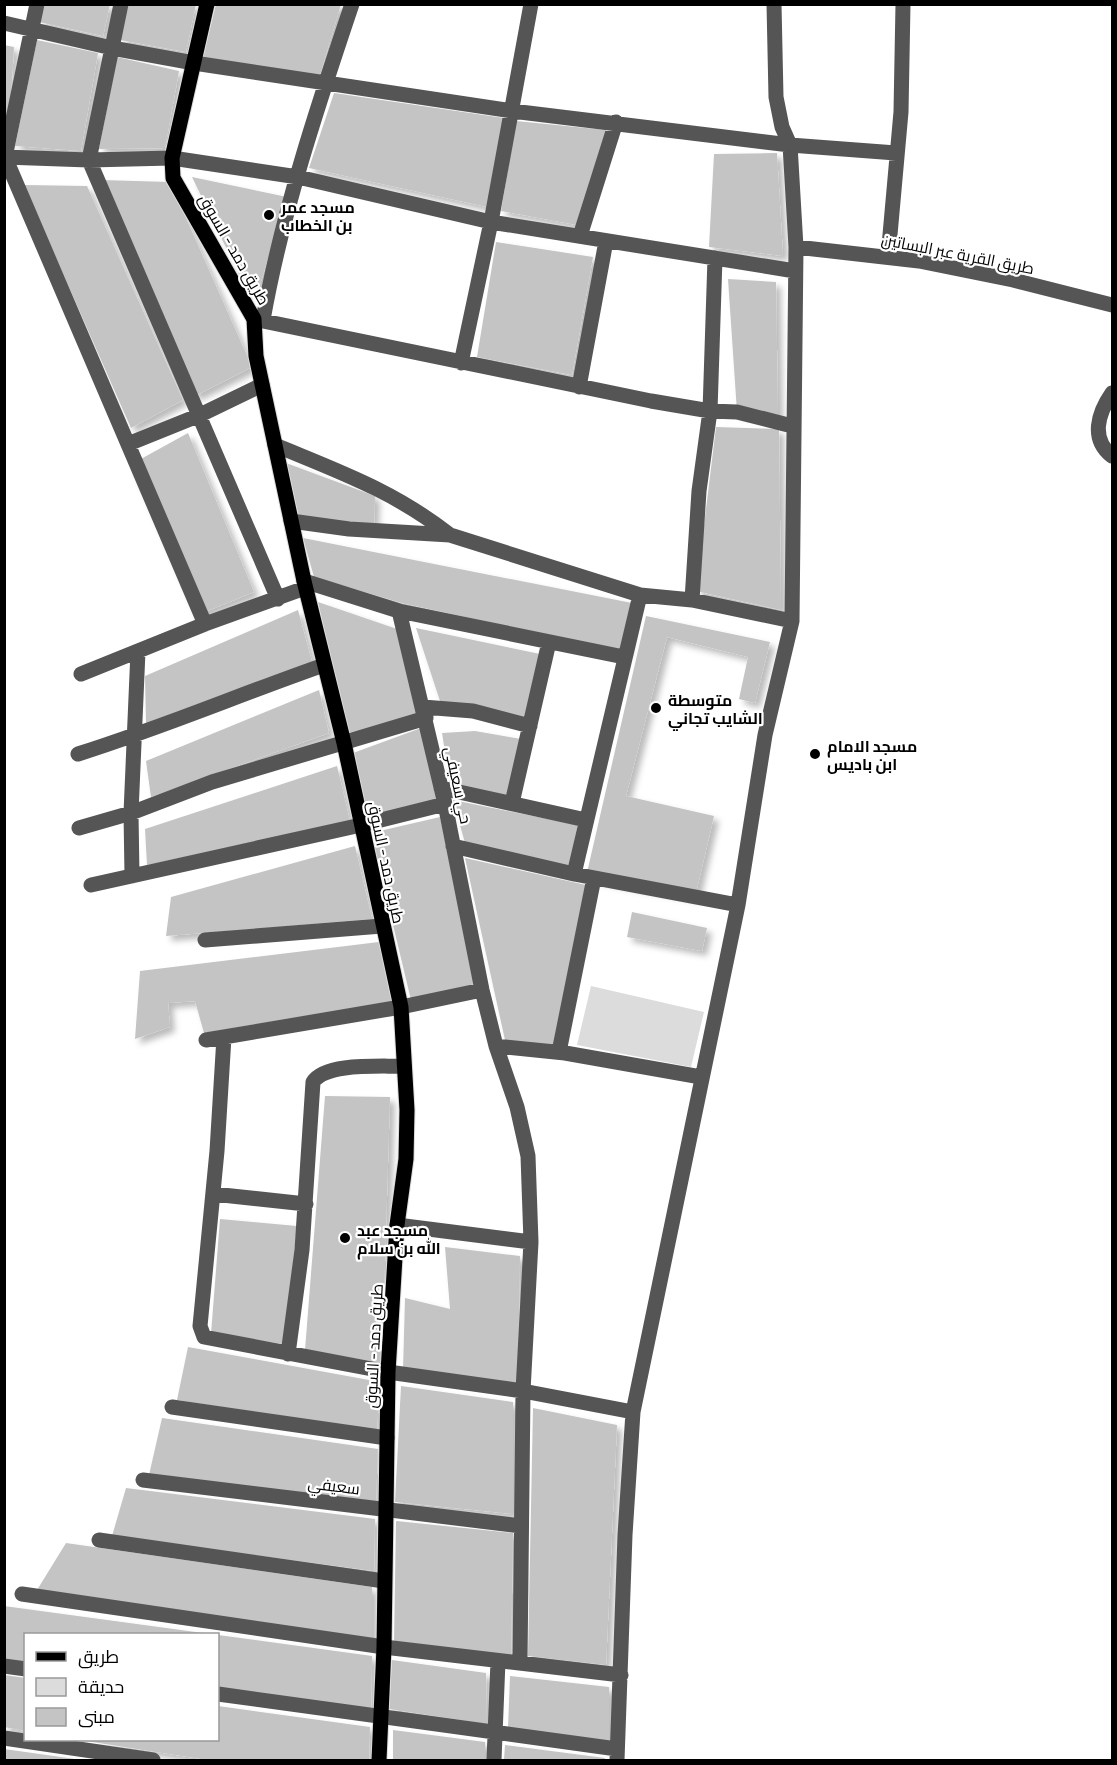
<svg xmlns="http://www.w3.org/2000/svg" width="1117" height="1765" viewBox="0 0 1117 1765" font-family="Commissioner,Cairo,sans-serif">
<defs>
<filter id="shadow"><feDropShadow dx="5" dy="5" stdDeviation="3" flood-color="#0004"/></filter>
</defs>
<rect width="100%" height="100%" fill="#fff"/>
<!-- green -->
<path fill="#dcdcdc" d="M591,986L704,1012L691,1067L577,1045Z"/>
<!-- building -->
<path fill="#c4c4c4" filter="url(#shadow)" d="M43,4H110L103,36L39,22Z
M127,4H196L186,52L120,40Z
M216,4H341L320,75L203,58Z
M37,40L98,53L81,151L15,146Z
M4,45L14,47L8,148H4Z
M117,57L179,71L165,148L99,149Z
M334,93L504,118L487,207L309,168Z
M516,121L606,130L577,225L501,211Z
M777,153L783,256L709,247L714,154Z
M192,177L287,197L257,294L247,291Z
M101,180L170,182L252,367L195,396Z
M24,185L87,186L183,400L131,428Z
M496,242L593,257L572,375L477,357Z
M728,279L776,282L778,417L737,412Z
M716,427L779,429L781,610L696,591Z
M188,433L254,592L195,616L130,465Z
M286,463L375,496L374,526L299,517Z
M303,538L632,603L625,652L402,603L314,577Z
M318,602L397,629L418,714L348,733Z
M298,610L312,662L146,723L145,676Z
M646,616L770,642L755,703L739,699L748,657L667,637L626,796L714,816L695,897L586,877Z
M416,628L540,654L525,719L440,701Z
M319,690L329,733L151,797L146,761Z
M421,728L437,800L366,816L353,753Z
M475,731L521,739L508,796L450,784L442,733Z
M337,766L350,821L147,865L145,829Z
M453,800L578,825L568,866L465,843Z
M440,817L475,984L411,1000L371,833Z
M355,846L372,919L166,936L171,897Z
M465,858L586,885L553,1046L505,1040Z
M632,912L707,928L702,951L627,937Z
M379,942L392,1001L204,1033L195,1001L168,1003L170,1027L135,1039L140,971Z
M325,1096L390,1097L382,1363L305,1350Z
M220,1219L297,1226L284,1344L211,1334Z
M445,1247L520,1256L518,1386L403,1370L405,1298L450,1309Z
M188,1347L380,1382L377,1430L177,1400Z
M401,1386L513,1402V1514L395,1502Z
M533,1408L617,1425L606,1665L528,1656Z
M162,1418L378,1449L376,1501L149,1475Z
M126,1488L375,1519L374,1571L112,1536Z
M396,1521L513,1533L511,1656L394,1643Z
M66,1543L372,1587V1639L37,1590Z
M4,1606L203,1633V1634H26V1663L4,1660Z
M218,1635L372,1656L371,1709L218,1689Z
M392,1660L486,1673L487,1724L389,1709Z
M4,1675L26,1678V1731L4,1727Z
M510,1676L609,1687V1741L508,1728Z
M218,1706L370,1727L369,1760H208L86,1741L218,1740Z
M393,1730L485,1742V1760H393Z
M505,1745L605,1758L604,1760H504Z
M4,1749L75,1759V1760H4Z"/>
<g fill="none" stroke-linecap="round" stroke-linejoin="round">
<defs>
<path id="major" d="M207,4L172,158L173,178L254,319L256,356L304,581L344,743L401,1007L407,1110L406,1159L397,1225L388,1372L384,1647L379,1760"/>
</defs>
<!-- major casing -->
<use href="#major" stroke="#dbdbdb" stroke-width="17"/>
<!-- minor -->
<path stroke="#555" stroke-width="15" d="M37,4L5,157L205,624
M121,4L89,160L278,599
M4,23L112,48L194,63L512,111L790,145L896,153
M4,157L89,160L172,158L298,177L491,222L795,271
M580,236L616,122
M796,247L919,261L1013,280L1112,305
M888,257L901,112L903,4
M254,319L651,401L710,411L737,412L792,426
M263,320C282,213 317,108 352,4
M461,363L491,222L531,4
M579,387L606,241
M1112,393C1098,413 1090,439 1112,456
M128,444L200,415L262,385
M275,445C340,472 394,491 450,535
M291,521L349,529L450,535L640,595L692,600L792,621
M304,581L399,611L624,657
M692,600L699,491L710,411L715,258
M399,611L445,804L482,990L496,1046L517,1107L528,1156L531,1242L523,1391L520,1663
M81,674L205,624L305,588
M423,707L473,711L530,726
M78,754C161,728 241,694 324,665
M441,788L586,820
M512,803L549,642
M79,828L131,813L212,782L426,718
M453,846L574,874L738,905
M574,874L640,595
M132,876L131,813L138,651
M91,885L361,825L445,804
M205,940L382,926
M224,1037L217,1151L200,1326L204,1337L388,1372L523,1391L633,1412
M206,1040L401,1007L482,990
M496,1046L565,1053L701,1077
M559,1052L594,878
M213,1194L306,1204
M397,1225L531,1242
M288,1354L302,1250L313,1082C326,1062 382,1067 404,1066
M172,1407L387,1438
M143,1480L521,1526
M99,1540L384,1581
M22,1594L384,1647L621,1675
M4,1666L26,1669
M218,1694L617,1749
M4,1738L153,1760
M494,1760L498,1661
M617,1760L625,1535L633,1412L738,905L765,735L792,621L796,247L790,145L782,127L776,97L774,4"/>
<!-- major -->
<use href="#major" stroke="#000" stroke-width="15"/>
</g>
<!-- markers -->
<g fill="#000" stroke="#fff" stroke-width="2">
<circle cx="269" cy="215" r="6"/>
<circle cx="656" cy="708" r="6"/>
<circle cx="815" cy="754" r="6"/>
<circle cx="345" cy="1238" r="6"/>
</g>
<g text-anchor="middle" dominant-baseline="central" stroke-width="4.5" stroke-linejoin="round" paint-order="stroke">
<!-- poi labels -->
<g font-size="16" font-weight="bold" fill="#000" stroke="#fff" text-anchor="start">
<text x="281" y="206">مسجد عمر<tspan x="281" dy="18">بن الخطاب</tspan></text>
<text x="668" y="699">متوسطة<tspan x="668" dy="18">الشايب تجاني</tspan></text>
<text x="827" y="745">مسجد الامام<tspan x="827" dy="18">ابن باديس</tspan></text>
<text x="357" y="1229">مسجد عبد<tspan x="357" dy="18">الله بن سلام</tspan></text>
</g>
<!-- street labels -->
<g font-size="16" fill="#000" stroke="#fff">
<text transform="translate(235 249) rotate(60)">طريق دمد - السوق</text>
<text transform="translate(958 253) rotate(11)">طريق القرية عبر البساتين</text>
<text transform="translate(459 785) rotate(78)">حي سعيفي</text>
<text transform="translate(387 862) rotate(78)">طريق دمد - السوق</text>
<text transform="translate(373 1346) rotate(-87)">طريق دمد - السوق</text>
<text transform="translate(334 1485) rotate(7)">سعيفي</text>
</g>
</g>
<!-- border -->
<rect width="1117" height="1765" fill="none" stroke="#000000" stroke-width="12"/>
<!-- legend -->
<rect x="24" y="1633" width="195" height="108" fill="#ffffff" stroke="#999999" stroke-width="1.5"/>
<rect x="36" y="1652" width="30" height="9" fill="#000000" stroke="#999999" stroke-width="1.5"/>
<text x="78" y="1663" font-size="18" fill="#000000">طريق</text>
<rect x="36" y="1678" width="30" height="18" fill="#dcdcdc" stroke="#999999" stroke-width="1.5"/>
<text x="78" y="1693" font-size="18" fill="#000000">حديقة</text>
<rect x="36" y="1708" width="30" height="18" fill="#c4c4c4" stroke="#999999" stroke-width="1.5"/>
<text x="78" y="1723" font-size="18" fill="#000000">مبنى</text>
</svg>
